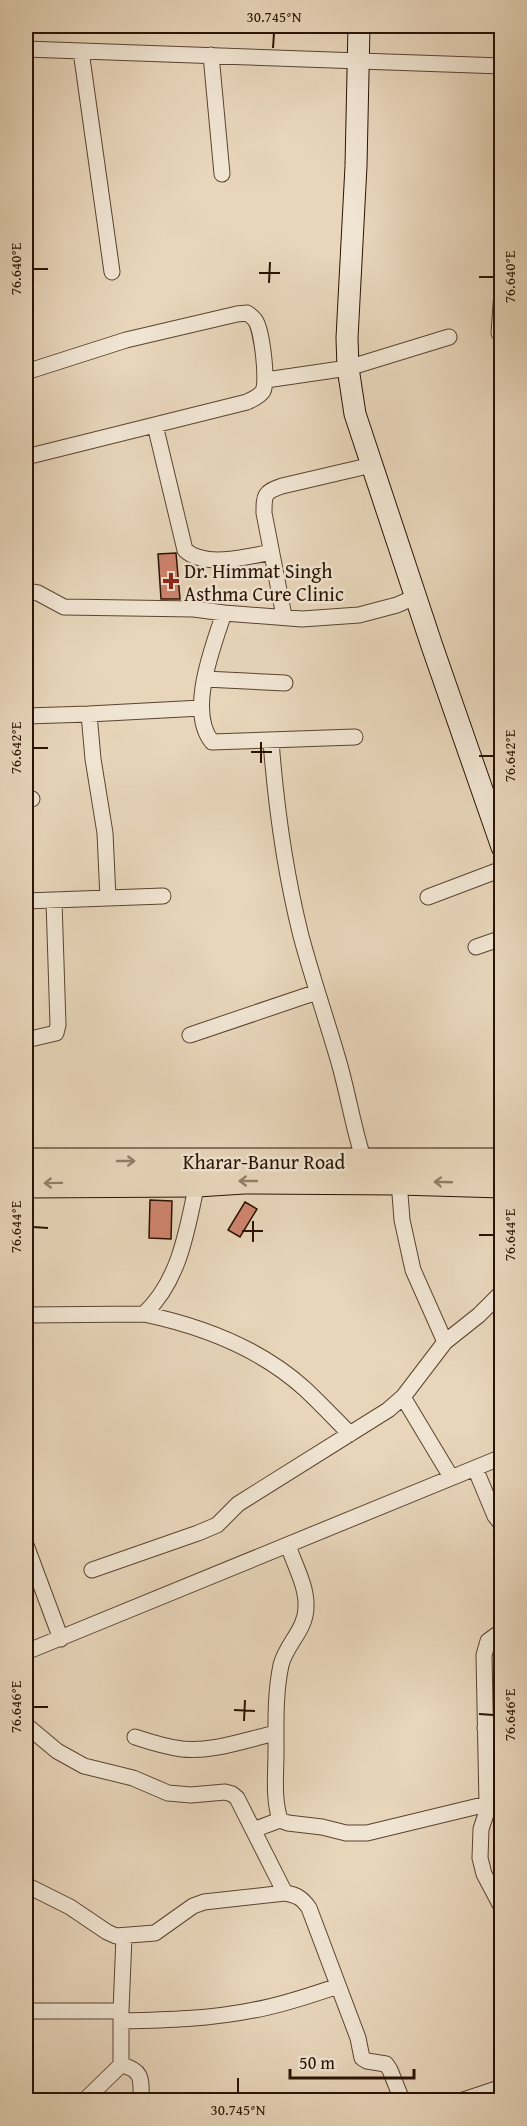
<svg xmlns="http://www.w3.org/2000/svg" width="527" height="2126" viewBox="0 0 527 2126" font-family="'Gentium Book Plus',serif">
<rect width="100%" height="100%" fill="#e8d5ba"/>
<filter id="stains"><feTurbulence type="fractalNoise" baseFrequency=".00333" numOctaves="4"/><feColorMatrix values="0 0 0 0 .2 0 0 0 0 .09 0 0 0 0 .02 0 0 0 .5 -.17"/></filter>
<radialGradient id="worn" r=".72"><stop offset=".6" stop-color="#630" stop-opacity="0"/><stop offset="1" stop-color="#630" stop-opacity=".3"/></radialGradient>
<!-- building -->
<path fill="#ce846d" stroke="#2a1303" stroke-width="1.5" d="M176,553L180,599H161L158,554Z
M150,1200L172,1201L171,1239L149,1238Z
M245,1202L257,1209L240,1237L228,1230Z"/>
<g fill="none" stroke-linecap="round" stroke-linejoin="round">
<defs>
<path id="street" d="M26,49L502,66
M81,51L112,272
M211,55L222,174
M499,333L502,291
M26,372L126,340L237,314L247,313C250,315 253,317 255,320C262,329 268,381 263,391C259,397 253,399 247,402L26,457
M266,380L348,368L449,337
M155,425L185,550C204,568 248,557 271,552
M26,591L38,593L64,607L194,609L224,613L302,619L359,615L397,605L415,597
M224,613C213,647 187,711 212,742L355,737
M284,616L264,513C264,495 264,492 282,486L372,465
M205,679L285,683
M89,714L201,708
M26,716L89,714L93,759L105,833L108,898L26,901
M271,741C276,807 285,872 301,936C312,977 326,1018 338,1059C348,1093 353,1127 364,1161
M26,799H32
M428,897L502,869
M108,898L163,896
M476,947L502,938
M190,1035L317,992
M26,1040L56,1033L58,1025L54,901
M399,1181L402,1220L413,1270L445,1342
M197,1183C187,1230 180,1280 144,1314C201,1326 261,1349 305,1389C320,1403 335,1419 350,1434
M26,1315L144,1314
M403,1397L451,1477
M475,1468L495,1516L502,1525
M26,1545L61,1639
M288,1545C294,1564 307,1586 306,1607C306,1630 286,1644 281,1665C275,1693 276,1723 276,1751C276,1775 273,1797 280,1820L288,1823L322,1827L346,1833H367L487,1804
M92,1570L198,1533L217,1525L238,1504L388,1410L403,1397L445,1342L479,1315L502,1292
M502,1631L488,1641L484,1655L487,1804L486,1814L481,1829L480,1858L484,1874L502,1908
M26,1652L502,1457
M26,1725L57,1751L84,1766L133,1778L168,1793L191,1795L225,1792L232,1794L237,1798L285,1893C297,1895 302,1898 309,1908L358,2038L362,2058L367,2061L386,2064L390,2070L402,2100
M485,1728L502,1722
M135,1737C150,1742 166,1747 182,1749C213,1752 245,1740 276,1733
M253,1830L280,1820
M26,1885L70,1907L107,1932L116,1936L155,1933L193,1906L204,1902L285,1893
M26,2011H121
M121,2021C166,2020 210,2019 254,2010C283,2005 311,1995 338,1986
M121,2065C144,2070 141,2081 141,2100
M85,2100L121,2065V2011L124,1936
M463,2100L502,2087"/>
<path id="secondary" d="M359,26L356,166L347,338L348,368L355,414L432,646L502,847"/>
<path id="highway" d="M26,1162H502
M26,1184L197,1183L244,1180L399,1181L502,1184"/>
</defs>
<!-- street casing -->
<use href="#street" stroke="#5a4431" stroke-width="17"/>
<!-- secondary casing -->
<use href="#secondary" stroke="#2a1303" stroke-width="23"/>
<!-- highway casing -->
<use href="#highway" stroke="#2a1303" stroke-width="29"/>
<!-- street -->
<use href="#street" stroke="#f0e4d2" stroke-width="15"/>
<!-- secondary -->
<use href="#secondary" stroke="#f0e4d2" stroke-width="21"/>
<!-- highway -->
<use href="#highway" stroke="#e8d5ba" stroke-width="27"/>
</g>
<!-- one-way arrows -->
<defs><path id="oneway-shaft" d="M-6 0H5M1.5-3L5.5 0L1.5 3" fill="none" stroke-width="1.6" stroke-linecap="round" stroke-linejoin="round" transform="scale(1.5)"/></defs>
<g stroke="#927e68">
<use href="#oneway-shaft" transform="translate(126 1161)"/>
<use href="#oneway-shaft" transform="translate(248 1181) rotate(180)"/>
<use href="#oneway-shaft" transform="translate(443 1182) rotate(-178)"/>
<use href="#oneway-shaft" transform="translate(53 1183) rotate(179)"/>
</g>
<!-- ticks -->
<path fill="none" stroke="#2a1303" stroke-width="2" d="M273,48L274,33M33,269H48M259,273H280M479,277H494M269,283L270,262M33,748H48M251,752H272M479,756H494M261,763V742M33,1227L48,1228M242,1231H263M479,1235H494M253,1242V1221M33,1707H48M234,1710L255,1711M479,1714L494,1715M244,1721L245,1700M238,2093V2078"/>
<!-- markers -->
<path fill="#8f2418" stroke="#f0e4d2" stroke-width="2" d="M168 572h6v6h6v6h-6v6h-6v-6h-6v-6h6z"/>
<g text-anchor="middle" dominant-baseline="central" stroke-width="5" stroke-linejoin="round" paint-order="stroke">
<!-- poi labels -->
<g font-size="20" fill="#2a1303" stroke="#f0e4d2" text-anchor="start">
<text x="184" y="570">Dr. Himmat Singh<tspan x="184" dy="23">Asthma Cure Clinic</tspan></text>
</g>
<!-- street labels -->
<g font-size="20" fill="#2a1303" stroke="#f0e4d2">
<text x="264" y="1161">Kharar-Banur Road</text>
</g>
</g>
<!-- margin -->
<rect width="527" height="2126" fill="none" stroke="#e8d5ba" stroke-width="66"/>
<!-- scale -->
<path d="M290 2069v9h124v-9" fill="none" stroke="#2a1303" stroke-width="3"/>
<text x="299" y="2069" font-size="18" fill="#2a1303" stroke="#f0e4d2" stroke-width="4.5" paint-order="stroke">50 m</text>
<rect x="33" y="33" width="461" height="2060" fill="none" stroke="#2a1303" stroke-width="2"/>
<g font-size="15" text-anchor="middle" fill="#2a1303">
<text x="274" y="22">30.745°N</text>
<text transform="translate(16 269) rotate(-90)" y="5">76.640°E</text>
<text transform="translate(510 277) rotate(-90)" y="5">76.640°E</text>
<text transform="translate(16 748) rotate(-90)" y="5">76.642°E</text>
<text transform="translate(510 756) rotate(-90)" y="5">76.642°E</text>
<text transform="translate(16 1227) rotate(-90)" y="5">76.644°E</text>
<text transform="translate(510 1235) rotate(-90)" y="5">76.644°E</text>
<text transform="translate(16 1707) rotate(-90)" y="5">76.646°E</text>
<text transform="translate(510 1715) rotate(-90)" y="5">76.646°E</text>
<text x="238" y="2115">30.745°N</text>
</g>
<rect width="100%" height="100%" filter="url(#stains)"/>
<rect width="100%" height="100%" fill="url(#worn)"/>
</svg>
